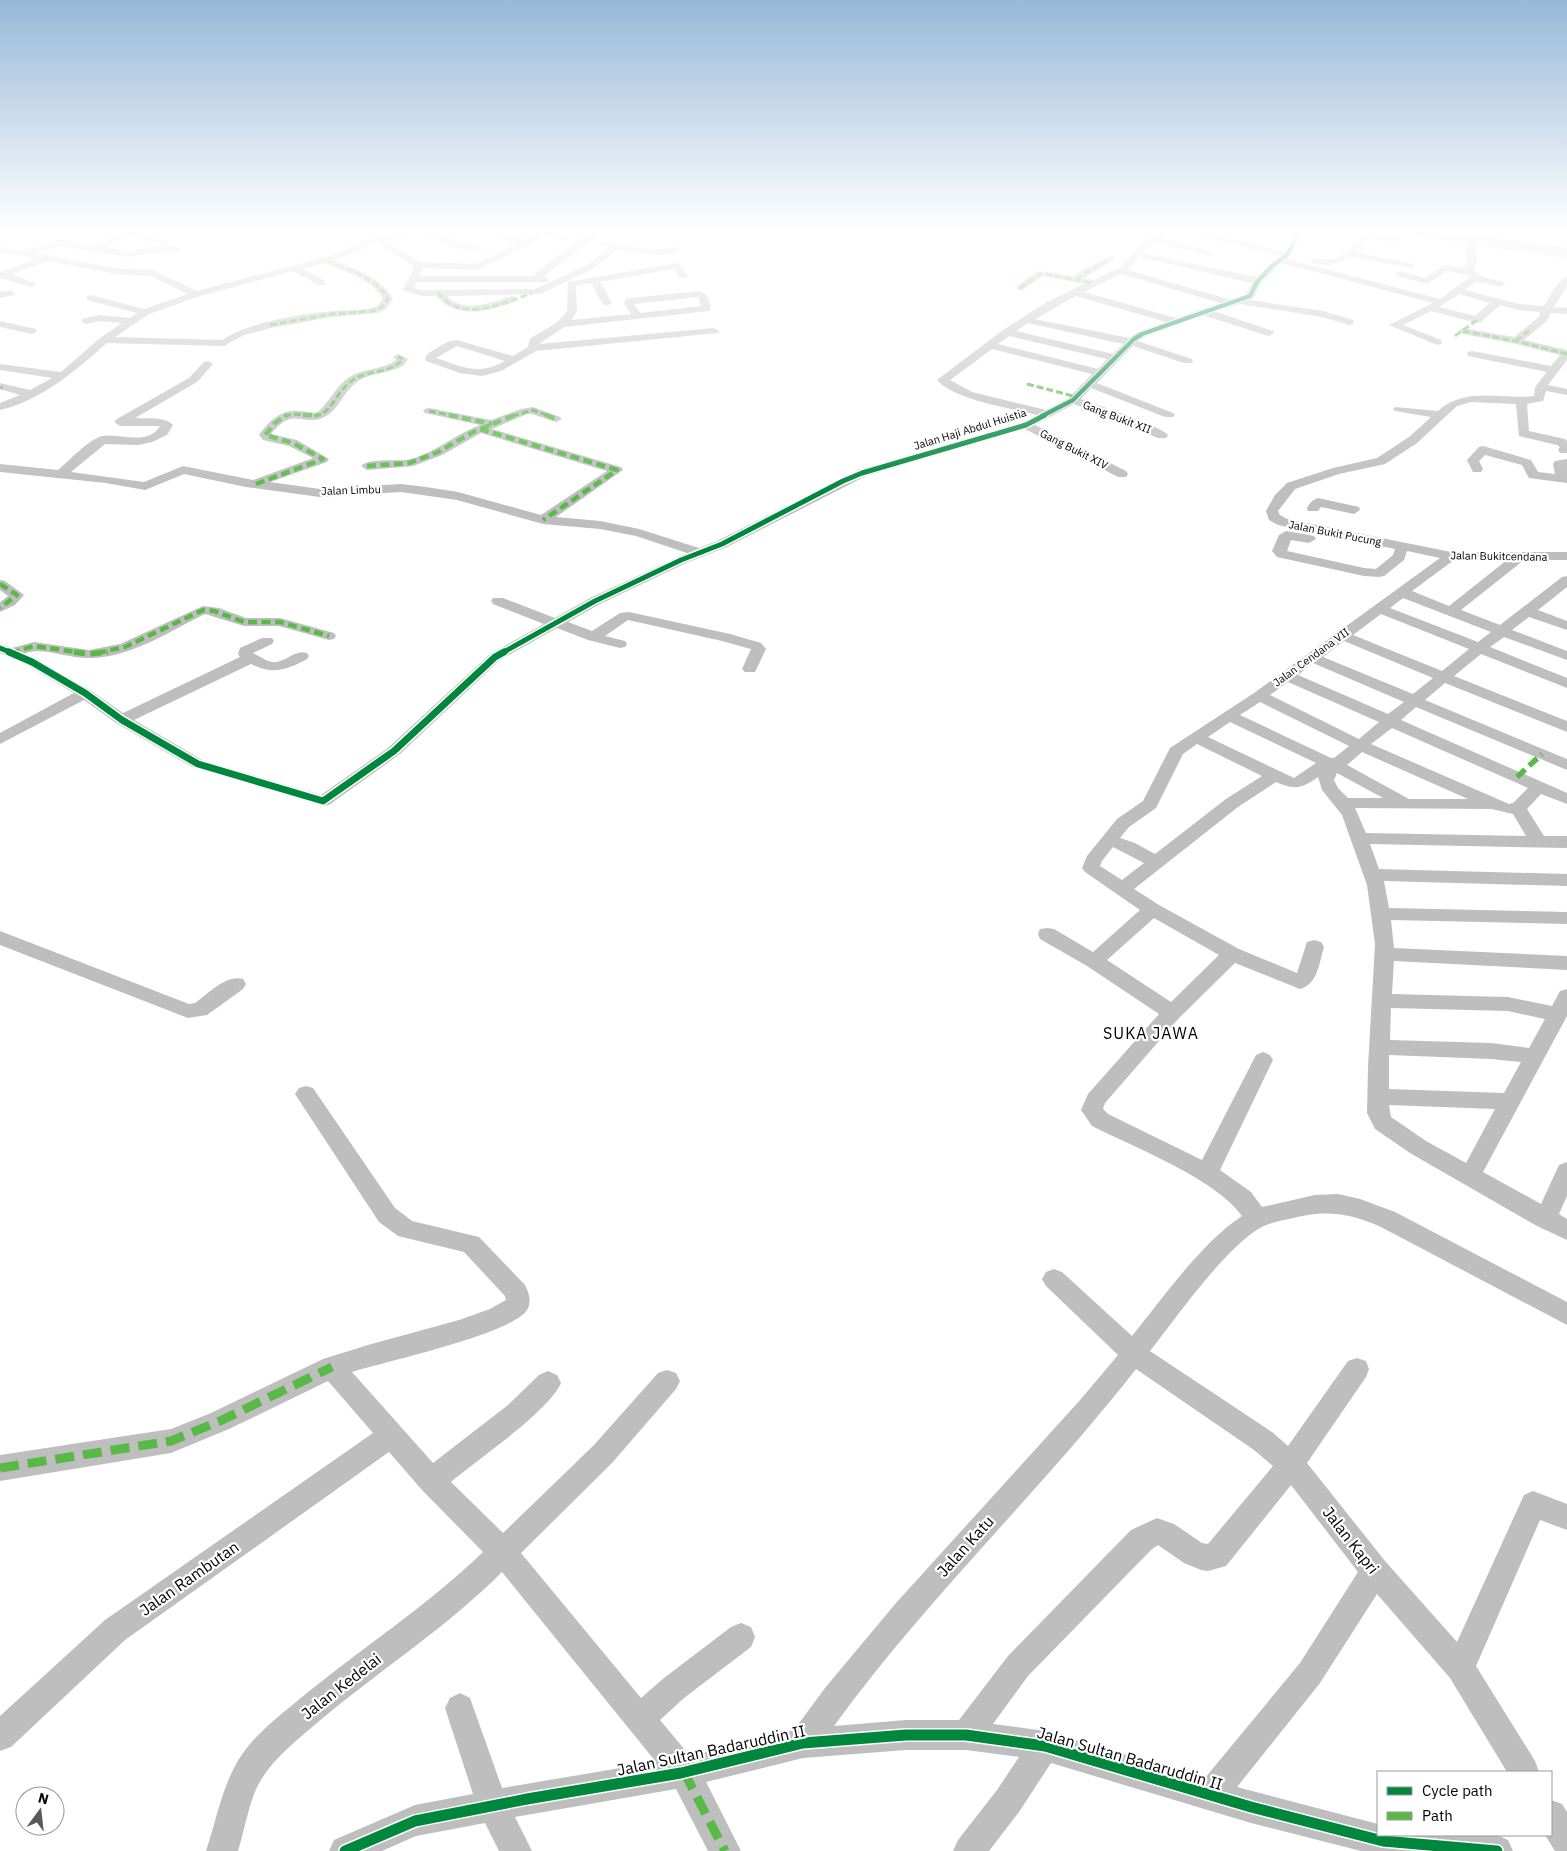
<svg xmlns="http://www.w3.org/2000/svg" width="1567" height="1851" viewBox="0 0 1567 1851" font-family="'IBM Plex Sans',sans-serif">
<rect width="100%" height="100%" fill="#fff"/>
<g fill="none" stroke-linecap="round" stroke-linejoin="round">
<defs>
<path id="highway" d="M1410,231H1445L1567,249V257L1416,235Z"/>
</defs>
<!-- highway casing -->
<use href="#highway" stroke="#dbdbdb" stroke-width="3"/>
<!-- minor -->
<path fill="#bebebe" fill-rule="evenodd" d="M122,231H135L169,242L164,245L132,236L104,247L129,251L165,245L180,248L182,250L177,253L165,251L129,257L59,246L35,253L115,268L153,270L197,291L329,256L364,241L403,231H428L484,249C470,260 431,233 415,234C406,234 396,238 387,241L420,262L476,264L517,243L493,236L491,234L493,231H502L501,233L524,239L534,234L531,231H550L568,235V239L565,240L544,236L478,270L423,268L420,276H532L559,254L592,231H603L543,277L548,278V282H417L414,288L422,290L535,289L587,265L608,248L599,244L604,241L647,249L677,247L682,250C669,260 633,252 618,249L593,269L540,294L447,296C465,315 492,301 513,296L518,299L517,301C490,311 457,320 436,296H422L405,291L403,289L413,270V266L378,243L334,260C356,269 381,278 393,299L386,309L378,313L331,317L271,328L244,335L224,346L107,343C75,371 42,400 0,410V403L20,395L0,389V383L30,390L52,378L0,370V364L61,372L100,338L122,323L99,321L86,324L81,321L82,319L99,315L130,318L137,313L87,300V296L91,295L144,309L188,294L151,276L115,274L49,261L12,274L36,284L31,287L28,286L0,278V272L37,259L0,252V246L23,251L59,240L92,245L123,233ZM324,263C343,271 372,279 383,299C380,303 377,307 371,308C359,311 345,310 333,311C300,314 250,322 222,340L115,337L149,314L200,296L293,271L319,285H325V281L303,269Z
M1158,231H1168L1161,238L1211,251L1213,253L1208,256L1155,242L1143,253L1256,277L1280,256L1182,231H1199L1284,252L1295,231H1304L1287,259L1440,299L1471,276L1447,271L1427,284L1397,276L1395,274L1400,271L1425,278L1445,265L1464,268L1467,260L1464,239L1469,236L1474,239L1477,260L1474,268L1481,276L1503,282L1505,284L1500,287L1476,281L1465,290L1519,304L1544,306C1550,297 1556,281 1567,277V286L1554,307L1567,308V314L1550,313L1548,320L1524,340L1567,350V360L1548,385L1567,389V395L1546,391L1543,401L1527,404L1529,431L1565,439L1567,441V453H1560L1558,450L1560,447L1557,445L1519,436L1516,404L1471,402L1457,406L1417,443L1385,464L1339,474L1295,489L1278,511L1280,515L1287,519L1451,552H1567V560H1524L1461,610L1500,625L1562,577L1567,576V587L1538,610L1567,621V630L1529,617L1512,630L1567,651V660L1504,637L1490,647L1567,678V688L1481,654L1454,676L1567,721V732L1445,683L1425,700L1567,759V770L1416,707L1401,720L1567,793V804L1541,794L1527,809L1544,836H1567V848L1370,844L1379,869L1567,874V886L1384,881L1389,908L1567,912V924L1391,920L1394,948L1567,956V970L1394,961L1392,994L1508,997L1552,1006L1560,991L1567,989V1016L1483,1172L1541,1204L1559,1165L1567,1162V1196L1559,1214L1567,1219V1240L1537,1226L1410,1153L1375,1129L1367,1113L1368,1067L1375,944L1367,885L1342,815L1322,790L1318,777C1301,789 1295,790 1276,782L1238,807L1134,889L1159,905L1239,949L1297,973L1307,942L1314,940L1321,942L1324,947C1319,963 1318,984 1300,989L1235,963L1179,1018L1105,1103L1103,1109L1108,1114L1202,1160L1256,1055L1263,1052L1270,1055L1273,1060L1220,1170L1251,1192L1262,1207L1315,1195L1338,1194L1360,1199L1395,1212L1567,1302V1325L1379,1226C1345,1212 1325,1210 1289,1219C1279,1221 1269,1223 1260,1228C1224,1249 1177,1317 1150,1351L1272,1432L1288,1446L1348,1361L1357,1358L1366,1361L1369,1369L1366,1377L1307,1463L1385,1561L1457,1642L1524,1495L1533,1491L1567,1504V1530L1540,1520L1476,1666L1535,1761L1539,1772H1507L1450,1678L1377,1594L1320,1683L1237,1787L1378,1824V1835H1497L1508,1840L1513,1851H1361L1251,1823L1051,1763L1019,1812L989,1851H953L958,1840L997,1790L1019,1757L966,1750H906L803,1758L706,1782L741,1851H708L676,1789L515,1817L532,1851H499L485,1823L416,1836L382,1851H329L334,1840L415,1805L473,1794L445,1708L450,1698L460,1693L470,1698L502,1788L656,1762L502,1572C447,1627 383,1668 324,1717C300,1738 273,1757 258,1785C249,1803 244,1832 238,1851H206C215,1824 221,1793 234,1768C249,1738 277,1718 302,1697C362,1648 427,1606 483,1552L422,1490L389,1452L125,1640L11,1747L0,1751V1716L105,1620L373,1433L328,1381L229,1429L171,1453L0,1481V1455L171,1429L211,1413L323,1359L368,1345L459,1320L490,1309L506,1300L505,1296L464,1252L398,1236L379,1222L295,1094L299,1088L306,1086L313,1088L395,1208L412,1221L479,1237L525,1285C529,1293 532,1302 527,1310C512,1334 384,1362 352,1372L433,1463L508,1405L539,1375L548,1371L557,1375L561,1383C548,1412 477,1460 451,1482L503,1533L594,1445L658,1373L667,1370L676,1373L680,1381L676,1389L612,1463L521,1553L641,1698L664,1678L731,1627L741,1623L751,1627L755,1637L751,1647L684,1698L660,1720L690,1756L794,1730L825,1688L896,1603L1081,1399L1118,1355L1046,1286L1042,1279L1046,1272L1054,1269L1062,1272L1132,1336C1163,1298 1201,1243 1242,1216C1216,1179 1134,1147 1092,1126L1081,1110L1088,1094L1159,1014L1087,966L1040,939L1038,934L1040,929L1047,928L1054,929L1093,952L1140,910L1085,872L1082,868L1087,856L1117,819L1143,801L1170,748L1254,693L1440,558L1407,551L1404,560L1384,576L1379,577L1364,576L1277,557L1272,551L1279,535L1286,531L1314,536L1316,539L1309,543L1291,540L1287,551L1364,568L1376,569L1393,555L1395,549L1278,525L1269,520L1266,511L1275,495L1287,483L1333,468L1377,458L1409,437L1431,417L1395,411L1393,409L1395,407L1438,411C1466,386 1499,400 1534,396L1535,387L1547,372L1468,356L1467,354L1468,352L1472,351L1551,366L1560,355L1516,344L1463,334L1458,331L1463,328L1514,337L1539,317L1540,312L1519,310L1500,305L1481,322L1477,323L1431,311L1403,325L1441,340L1442,342L1441,344L1437,345L1389,325L1433,303L1282,263L1261,283L1255,296L1251,300L1323,311L1353,320L1354,322L1353,324L1349,325L1322,317L1240,304L1214,311L1273,331L1274,333L1269,336L1265,335L1203,315L1146,336L1138,341L1192,359L1193,361L1192,363H1184L1133,346L1097,383L1173,413L1175,415L1173,417H1165L1091,388L1081,399C1097,405 1159,425 1168,435L1166,438H1158L1074,404L1035,425L1126,471L1128,474L1126,477H1118L1025,429L866,476L727,547L686,563L600,604L568,622L592,631L620,613L629,612L730,634L761,643L766,649L755,672H745L742,669L751,649L722,641L628,620L605,636L625,641L627,644L625,647L620,648L588,640L557,628L500,660L400,754L329,805L323,806L192,767L116,723L84,700L0,744V733L74,693L27,665L0,653V644L12,648L34,642L89,650L120,644L203,606L219,608L246,618H280L334,633L336,636L334,639L329,640L279,626H244L205,614C170,631 130,658 90,658C68,659 46,647 25,653L90,690L123,713L240,657L238,654L240,648L262,638H272L274,641L272,644L253,653C259,656 266,661 272,662C285,664 294,649 307,653L309,656L307,659C287,670 272,675 251,664L134,720L204,761L321,795L388,748L490,654L544,624L493,604L491,601L493,598H503L555,618L590,598L687,553L636,536L600,529L543,524L457,500L401,492L320,497L246,487L184,474L145,490L106,483L0,472V464L58,470C70,460 83,445 97,438C113,429 146,449 160,426H120L114,422L117,419L189,378L204,362L208,361L213,364L197,382L135,418C147,419 164,416 173,425L167,435L152,442L138,445L105,444L71,472L144,482L183,466L253,480L313,458L289,446L263,440L259,435C268,422 281,409 298,411C305,411 311,414 318,412C330,401 337,384 351,376C365,368 383,370 396,360L393,357L398,354L408,359L404,365C390,374 370,372 357,382C344,391 339,409 326,416C304,429 294,404 271,434L297,440L329,459L327,462L270,482L320,489L401,484L426,487L458,492L541,515L607,471L481,433L442,455L413,466L367,470L361,466C368,458 395,461 406,460C433,455 455,434 480,425L425,413L423,411L425,409L429,408L491,420L521,409L533,407L560,417L562,419L556,422L532,414H527L492,429L621,467L623,470L556,517L600,521L639,529L699,548L717,541L858,470L1022,423L1037,415C1011,408 954,400 937,380L1003,330L1047,302L1084,284L1043,276L1023,290H1017V286L1038,271L1073,276L1108,256H1114V260L1084,278L1093,280L1121,267L1138,247ZM1139,257L1252,283L1246,294L1232,300L1128,270ZM1121,274L1220,303L1176,318L1084,292ZM1459,294L1490,303L1475,316L1439,307ZM1076,296L1166,322L1138,332L1129,338L1035,319ZM1028,323L1123,344L1113,354L1016,331ZM1009,336L1107,359L1098,369L998,344ZM992,349L1092,374L1069,398L1046,410L972,392L950,380ZM1454,560H1507L1449,606L1412,591ZM1403,598L1491,632L1478,642L1390,608ZM1381,614L1469,649L1442,671L1353,635ZM1344,641L1433,678L1413,694L1323,657ZM1313,663L1404,702L1388,714L1298,675ZM1288,682L1379,722L1359,739L1270,695ZM1260,702L1349,746L1334,758H1331L1240,715ZM1230,722L1316,763L1294,778L1208,737ZM1392,728L1528,788L1513,803L1509,804L1371,744ZM1197,744L1262,776L1226,799L1155,854L1135,843L1120,838L1129,827L1156,808L1183,754ZM1362,752L1468,799H1409L1347,765ZM1337,773L1383,798H1348L1338,788L1334,780ZM1355,808L1491,809L1513,814L1526,836L1366,833ZM1113,847L1144,863L1122,880L1100,866L1102,861ZM1154,918L1219,955L1171,1002L1107,960ZM1391,1008L1508,1011L1545,1019L1529,1048L1491,1043L1390,1040ZM1389,1055L1491,1059L1521,1062L1504,1093L1389,1089ZM1389,1105L1495,1109L1466,1163L1426,1141L1391,1117ZM1136,1369L1254,1450L1273,1466L1208,1544L1202,1543L1174,1524L1157,1518L1131,1530L1008,1656L959,1720H906L834,1726C926,1599 1040,1492 1136,1369ZM1291,1485L1358,1572L1300,1663L1205,1778L1045,1731L993,1724L1028,1676L1151,1550L1158,1545L1184,1563L1201,1570L1208,1571L1226,1566Z
M1366,232L1396,236L1401,239L1396,242L1368,238L1356,252L1413,264V268L1351,257L1331,265L1314,264L1309,261C1315,256 1324,260 1332,259C1346,256 1355,243 1363,233Z
M676,263L679,264L688,276L686,278H680L674,269L600,282L612,303L607,306L602,303L591,283L576,286L577,311L571,320L631,314L624,303L626,299L630,298L700,291L707,295L711,307L709,311L564,327L539,344L714,328L719,331L718,333L536,351L501,371L482,376L460,373L426,361L425,359L427,354L447,342L457,340L513,356L528,347L530,339C543,330 559,324 567,311L568,282ZM698,297L701,306L640,313L634,304ZM457,346L505,361C478,376 463,367 436,358Z
M10,290L15,293L14,295L0,298V292Z
M0,321L36,329L37,331L32,334L0,327Z
M1483,446L1531,460L1538,472L1555,474L1553,464L1555,461L1567,459V483L1529,478L1522,465L1485,455L1479,461L1483,469L1481,472H1473L1467,460L1479,447Z
M1318,498L1359,507L1360,510L1354,514L1321,507L1318,511H1308L1307,508C1310,503 1312,500 1318,498Z
M0,580L5,581L24,595L15,605L0,612V602L8,596L0,590Z
M0,931L189,1004L195,1003C208,994 226,974 243,979L246,984L243,989L207,1015L188,1018L0,945Z
M1551,1800L1562,1804L1567,1812V1851H1555L1545,1835H1551Z"/>
<!-- highway -->
<use href="#highway" fill="#bebebe" fill-rule="evenodd"/>
<!-- quiet-far3 -->
<path stroke="#58b947" stroke-width="3" stroke-dasharray="7 3" stroke-linecap="butt" d="M1076,279L1111,258
M1020,288L1041,273L1092,283
M438,292C441,296 445,300 449,303C472,319 509,301 532,293
M270,325L331,314L374,311L382,307L388,299C376,277 346,268 324,260
M1463,331L1516,341L1567,354
M1455,336L1477,320
M1516,341L1531,329
M1027,384L1077,397
M0,388L3,387
M429,411L455,416
M284,416L295,414L310,416
M314,416L322,414L327,410C336,400 343,385 356,378C371,370 392,373 403,359L398,357
M512,416L533,410L549,416"/>
<!-- quiet-far2 -->
<path stroke="#58b947" stroke-width="4.5" stroke-dasharray="9 4.5" stroke-linecap="butt" d="M303,415H319
M449,415L492,424
M546,415L556,419
M480,429L617,470L543,520
M367,466L409,463L438,452L473,432L515,415
M256,484L323,459L293,443L265,435L275,423L287,415
M0,584L17,595L0,608
M11,653L34,646L83,653
M97,653L125,647L203,610L214,611L244,622H280L329,636"/>
<!-- quiet-far1 -->
<path stroke="#58b947" stroke-width="5.5" stroke-dasharray="11 5.5" stroke-linecap="butt" d="M74,652L89,654L108,652
M11,653L15,652
M1517,777L1542,754"/>
<!-- quiet -->
<path stroke="#58b947" stroke-width="9" stroke-dasharray="19 9" stroke-linecap="butt" d="M0,1468L171,1441L220,1421L332,1367
M684,1772L725,1851"/>
<defs>
<path id="cycleway-far3" d="M1042,416L1073,400L1134,339L1142,334L1250,296L1257,282L1272,266L1287,255L1300,231"/>
<path id="cycleway-far2" d="M0,648L12,653
M502,653L595,601L681,560L722,544L843,481L862,473L1026,425L1045,415"/>
<path id="cycleway-far1" d="M9,652L32,662L85,693L122,720L198,764L323,801L394,751L495,657L504,652"/>
<path id="cycleway" d="M345,1851L415,1821L527,1799L681,1773L803,1743L906,1735H966L1045,1746L1251,1807L1383,1841L1497,1851"/>
</defs>
<!-- cycleway-far3 casing -->
<use href="#cycleway-far3" stroke="#fff" stroke-width="6"/>
<!-- cycleway-far2 casing -->
<use href="#cycleway-far2" stroke="#fff" stroke-width="8"/>
<!-- cycleway-far1 casing -->
<use href="#cycleway-far1" stroke="#fff" stroke-width="10"/>
<!-- cycleway casing -->
<use href="#cycleway" stroke="#fff" stroke-width="14"/>
<!-- cycleway-far3 -->
<use href="#cycleway-far3" stroke="#00873e" stroke-width="4.5"/>
<!-- cycleway-far2 -->
<use href="#cycleway-far2" stroke="#00873e" stroke-width="5"/>
<!-- cycleway-far1 -->
<use href="#cycleway-far1" stroke="#00873e" stroke-width="7"/>
<!-- cycleway -->
<use href="#cycleway" stroke="#00873e" stroke-width="11"/>
</g>
<!-- sky -->
<linearGradient id="sky" x2="0" y2="1"><stop stop-color="#97b8d8"/><stop offset="0.47" stop-color="#fff"/><stop offset="1" stop-color="#fff" stop-opacity="0"/></linearGradient>
<rect width="1567" height="491" fill="url(#sky)"/>
<g text-anchor="middle" dominant-baseline="central" stroke-width="4.5" stroke-linejoin="round" paint-order="stroke">
<!-- far-street labels -->
<g font-size="11" fill="#000" stroke="#fff">
<text transform="translate(1117 417) rotate(21)">Gang Bukit XII</text>
<text transform="translate(970 429) rotate(-17)">Jalan Haji Abdul Huistia</text>
<text transform="translate(1074 449) rotate(27)">Gang Bukit XIV</text>
<text transform="translate(351 490) rotate(-2)">Jalan Limbu</text>
<text transform="translate(1335 533) rotate(11)">Jalan Bukit Pucung</text>
<text transform="translate(1499 556) rotate(1)">Jalan Bukitcendana</text>
<text transform="translate(1311 657) rotate(-36)">Jalan Cendana VII</text>
</g>
<!-- quarter labels -->
<g font-size="16" letter-spacing="1" fill="#000" stroke="#fff">
<text x="1151" y="1033">SUKA JAWA</text>
</g>
<!-- near-street labels -->
<g font-size="16" fill="#000" stroke="#fff">
<text transform="translate(1351 1540) rotate(52)">Jalan Kapri</text>
<text transform="translate(965 1546) rotate(-48)">Jalan Katu</text>
<text transform="translate(189 1578) rotate(-35)">Jalan Rambutan</text>
<text transform="translate(341 1686) rotate(-38)">Jalan Kedelai</text>
<text transform="translate(711 1750) rotate(-12)">Jalan Sultan Badaruddin II</text>
<text transform="translate(1130 1758) rotate(16)">Jalan Sultan Badaruddin II</text>
</g>
</g>
<!-- legend -->
<rect x="1377" y="1771" width="175" height="65" fill="#ffffff" stroke="#999999"/>
<rect x="1387" y="1787" width="25" height="8" fill="#00873e" stroke="#999999"/>
<text x="1422" y="1796" font-size="15" fill="#000000">Cycle path</text>
<rect x="1387" y="1812" width="25" height="8" fill="#58b947" stroke="#999999"/>
<text x="1422" y="1821" font-size="15" fill="#000000">Path</text>
<!-- north arrow -->
<g transform="translate(40 1811) rotate(15)"><circle r="24" fill="#ffffff" stroke="#999999"/>
<path d="M0-4L9 19L0 12L-9 19Z" fill="#595959"/>
<text y="-8" font-size="14" font-weight="bold" text-anchor="middle" fill="#000000">N</text>
</g>
</svg>
